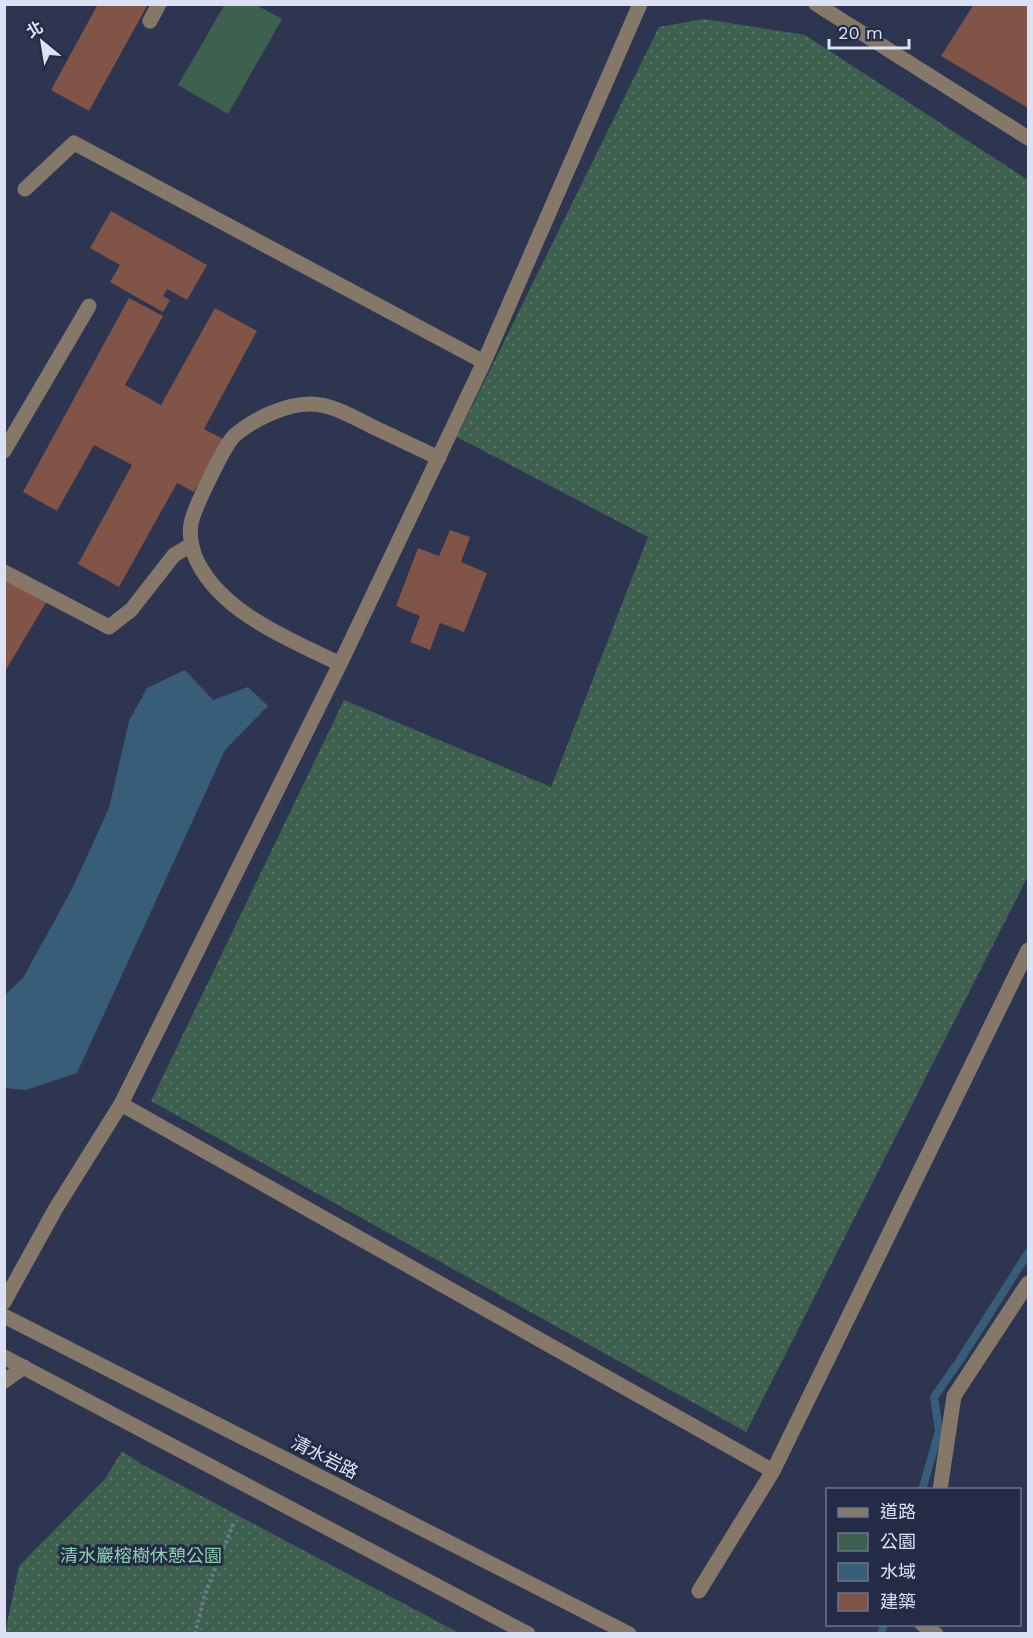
<svg xmlns="http://www.w3.org/2000/svg" width="1033" height="1638" viewBox="0 0 1033 1638" font-family="'Work Sans','Noto Sans TC',sans-serif">
<defs>
<pattern id="green-dots" width="8" height="8" patternUnits="userSpaceOnUse" patternTransform="scale(1.5)"><rect width="8" height="8" fill="#3d614e"/><path d="M2 2h.1M6 6h.1" fill="none" stroke="#587768" stroke-width="1.8" stroke-linecap="round"/></pattern>
</defs>
<rect width="100%" height="100%" fill="#2e3551"/>
<!-- green -->
<path fill="url(#green-dots)" d="M704,19L805,35L1028,180V876L746,1432L151,1101L344,700L551,787L648,537L457,437L659,27Z
M122,1451L143,1465L459,1633H5L19,1566L105,1479Z"/>
<!-- pitch -->
<path fill="#3d614e" d="M225,4L256,5L282,19L228,114L178,85Z"/>
<!-- water -->
<path fill="#385d79" d="M185,670L213,700L248,687L268,706L225,750L77,1073L26,1090L5,1088V995L23,978L72,889L109,808L129,721L147,688Z"/>
<g fill="none" stroke-linecap="round" stroke-linejoin="round">
<!-- stream -->
<path stroke="#385d79" stroke-width="8" d="M922,1490L939,1431L934,1397L960,1360L1028,1253
M881,1634L884,1624"/>
</g>
<!-- building -->
<path fill="#805447" d="M98,4H148L89,111L51,90Z
M974,4H1028V108L941,56Z
M111,211L207,265L187,300L167,289L163,296L170,300L163,312L110,282L120,265L90,248Z
M129,298L163,316L125,385L161,405L215,308L257,331L204,429L223,439L194,492L177,483L119,587L78,564L132,465L94,445L57,511L23,492Z
M450,530L470,537L461,562L487,573L464,632L440,623L430,650L410,642L420,616L396,606L418,548L439,556Z
M4,577L47,601L4,673Z"/>
<g fill="none" stroke-linecap="round" stroke-linejoin="round">
<!-- path -->
<path stroke="#70778f" stroke-width="4" stroke-dasharray="3 3" stroke-linecap="butt" d="M195,1634L205,1594L234,1522"/>
<!-- minor -->
<path stroke="#857869" stroke-width="15" d="M816,4L1028,138
M150,21L159,4
M25,189L74,143L484,362
M4,451L89,306
M4,572L109,627L131,610L174,555L191,545
M340,664C291,640 224,614 198,563C192,552 189,536 191,524C193,510 226,442 235,435C254,419 285,404 310,404C332,404 353,417 373,427C395,437 417,448 439,458
M121,1104L773,1471L1028,950
M4,1302L56,1208L121,1104L340,664L484,362L640,4
M4,1316L629,1634
M4,1357L528,1634
M4,1381L24,1367
M940,1490L954,1396L1028,1283
M699,1591L773,1471
M922,1624L936,1634"/>
</g>
<g text-anchor="middle" dominant-baseline="central" stroke-width="6" stroke-linejoin="round" paint-order="stroke">
<!-- street labels -->
<g font-size="18" fill="#dce1f3" stroke="#242b46">
<text transform="translate(325 1457) rotate(27)">清水岩路</text>
</g>
<!-- park labels -->
<g font-size="18" fill="#8ad2ab" stroke="#242b46">
<text x="141" y="1555">清水巖榕樹休憩公園</text>
</g>
</g>
<!-- border -->
<rect width="1033" height="1638" fill="none" stroke="#dce1f3" stroke-width="12"/>
<!-- legend -->
<rect x="826" y="1488" width="195" height="138" fill="#242b46" stroke="#6e748b" stroke-width="1.5"/>
<rect x="838" y="1508" width="30" height="9" fill="#857869" stroke="#6e748b" stroke-width="1.5"/>
<text x="880" y="1518" font-size="18" fill="#dce1f3">道路</text>
<rect x="838" y="1533" width="30" height="18" fill="#3d614e" stroke="#6e748b" stroke-width="1.5"/>
<text x="880" y="1548" font-size="18" fill="#dce1f3">公園</text>
<rect x="838" y="1563" width="30" height="18" fill="#385d79" stroke="#6e748b" stroke-width="1.5"/>
<text x="880" y="1578" font-size="18" fill="#dce1f3">水域</text>
<rect x="838" y="1593" width="30" height="18" fill="#805447" stroke="#6e748b" stroke-width="1.5"/>
<text x="880" y="1608" font-size="18" fill="#dce1f3">建築</text>
<!-- north arrow -->
<g transform="translate(42 42) rotate(330)" stroke="#242b46" stroke-width="4.5" paint-order="stroke">
<path d="M0-4.5L10 22L0 15L-10 22Z" fill="#dce1f3"/>
<text y="-9" font-size="16" font-weight="bold" text-anchor="middle" fill="#dce1f3">北</text>
</g>
<!-- scale -->
<path d="M829 39v9h80v-9" fill="none" stroke="#dce1f3" stroke-width="3"/>
<text x="838" y="39" font-size="18" fill="#dce1f3" stroke="#242b46" stroke-width="4.5" paint-order="stroke">20 m</text>
</svg>
